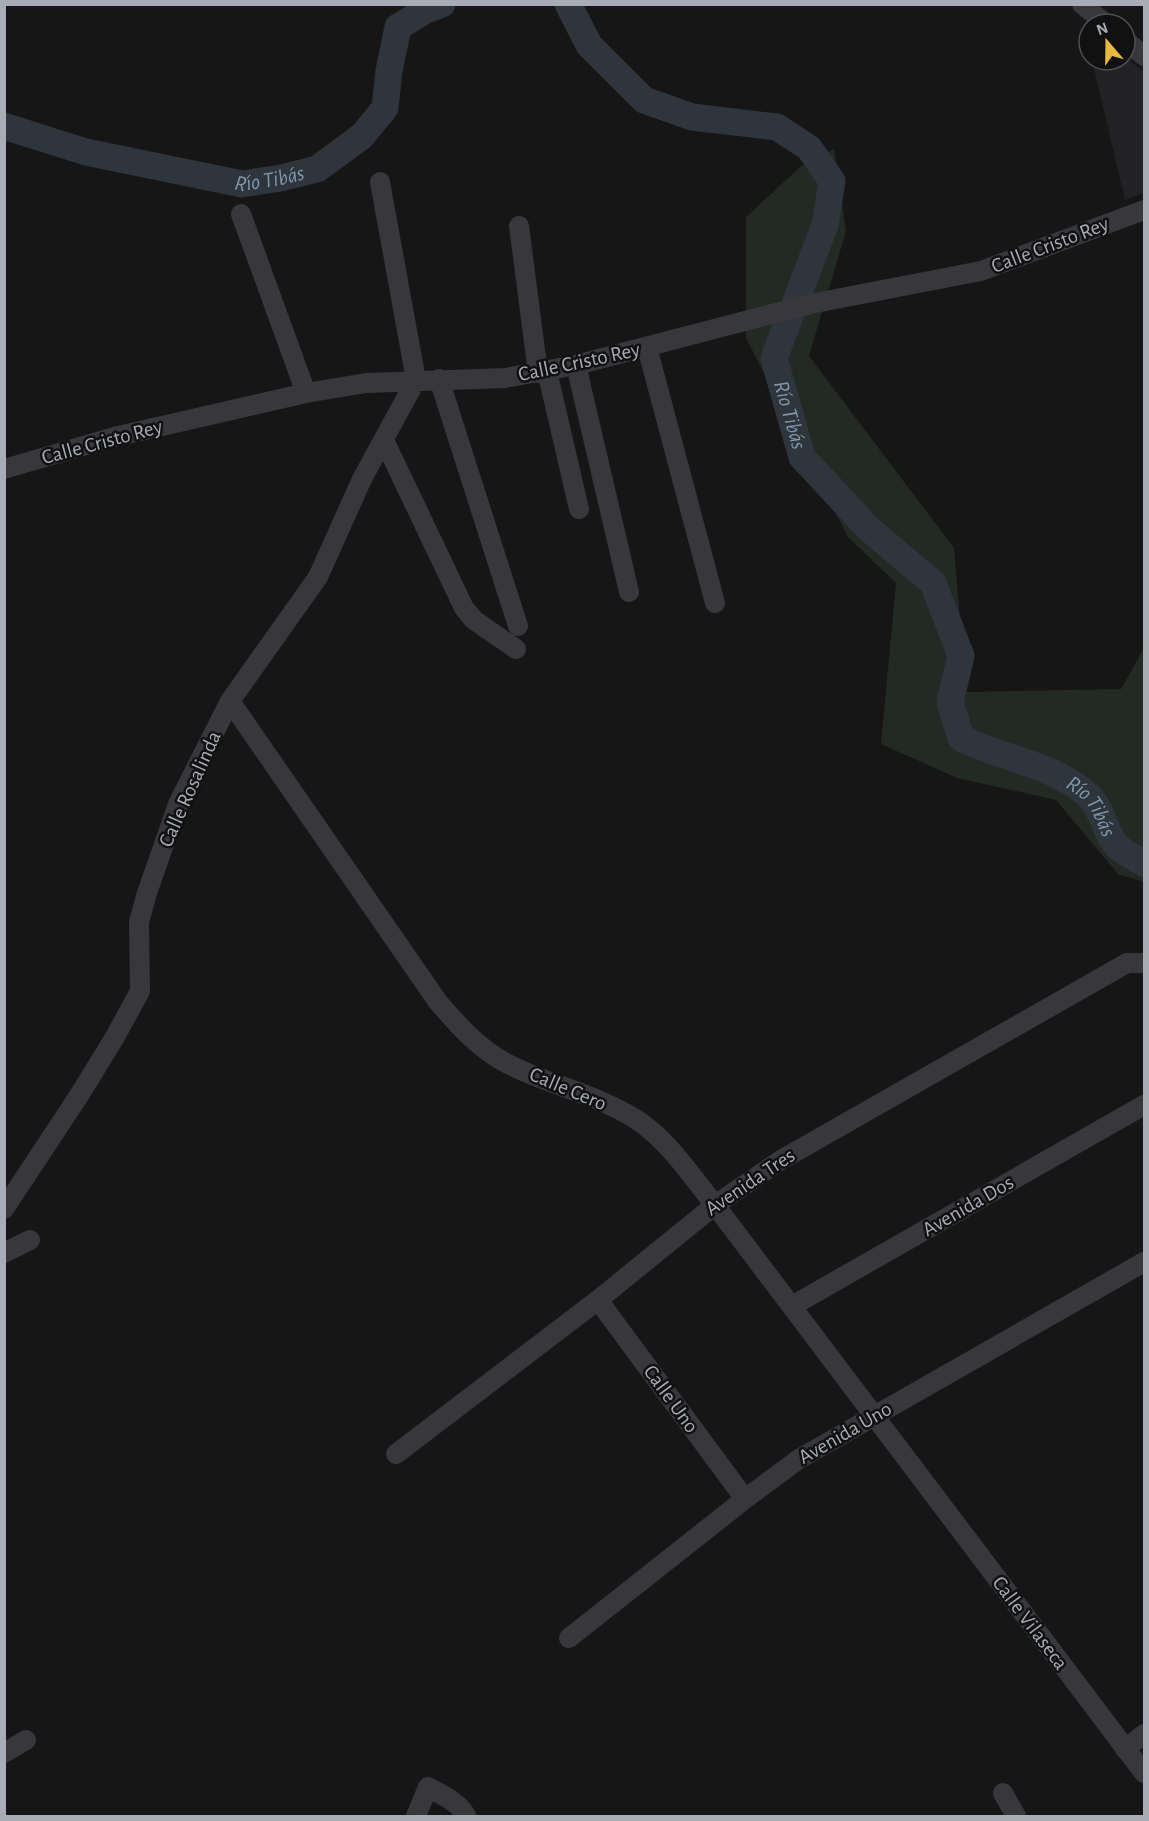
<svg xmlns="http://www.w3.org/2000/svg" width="1149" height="1821" viewBox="0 0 1149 1821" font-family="'Alegreya Sans',sans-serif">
<rect width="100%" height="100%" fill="#161617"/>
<!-- built -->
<path fill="#222224" d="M1125,57L1144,72V193L1125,200L1092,60H1125Z"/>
<!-- green -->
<path fill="#222a23" d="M834,149L846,231L809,356L954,548L966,692L1121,689L1144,648V882L1118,874L1056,800L957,778L881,744L896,583L848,537L746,338V217L800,167Z"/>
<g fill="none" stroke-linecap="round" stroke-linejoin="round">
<!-- river -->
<g stroke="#2f353c" stroke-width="27">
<path id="s1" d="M568,4L589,45L644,100L692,117L777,127L809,148L832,181L825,225L774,358L802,457L868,528L933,583L961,656L950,702L961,738C1002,759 1050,763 1087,794C1102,806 1104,832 1117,846C1123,853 1136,858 1144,863"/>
<path id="s2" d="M4,126L86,152L242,184L281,178L317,169L362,136L385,108L389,71L398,27L424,11L442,4"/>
</g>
<!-- minor -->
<path stroke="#37373c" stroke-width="20" d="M1082,4L1106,24
M1125,40L1144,56
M241,214L306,393
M519,226L538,373
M647,347L715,603
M576,365L629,592
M547,371L579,509
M439,379L518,626
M384,440L464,608L474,620L516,649
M4,469L114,437L306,393L366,383L505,378L576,365L810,304L981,271L1144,210
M230,701L438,1002C458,1025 478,1048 506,1063C548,1085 597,1094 637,1120C669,1141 691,1176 715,1205L1144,1773
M4,1209L80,1094L115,1037L140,991L139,922L147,893L178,804L230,701L318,577L362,479L416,380L380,182
M4,1253L30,1240
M598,1300L745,1499
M792,1306L1144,1105
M396,1454L598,1300L715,1205L781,1160L1127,963H1144
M569,1638L745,1499L799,1459L1144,1262
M1125,1749L1144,1734
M4,1753L26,1740
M1003,1793L1016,1816
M416,1816L428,1787C442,1795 459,1802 466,1816"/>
</g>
<g text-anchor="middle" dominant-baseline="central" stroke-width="5" stroke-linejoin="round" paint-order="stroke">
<!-- street labels -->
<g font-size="21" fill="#a8acb7" stroke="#111112">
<text transform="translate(1050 245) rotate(-21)">Calle Cristo Rey</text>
<text transform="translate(579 362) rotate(-12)">Calle Cristo Rey</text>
<text transform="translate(102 442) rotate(-15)">Calle Cristo Rey</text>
<text transform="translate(190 789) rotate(-66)">Calle Rosalinda</text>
<text transform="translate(568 1089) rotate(23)">Calle Cero</text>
<text transform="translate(750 1182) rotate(-34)">Avenida Tres</text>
<text transform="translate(968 1206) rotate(-30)">Avenida Dos</text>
<text transform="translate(671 1399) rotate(54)">Calle Uno</text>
<text transform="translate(845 1433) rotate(-30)">Avenida Uno</text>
<text transform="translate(1030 1623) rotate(53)">Calle Vilaseca</text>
</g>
<!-- water labels -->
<g font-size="22" font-style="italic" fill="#8297af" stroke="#111112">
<text stroke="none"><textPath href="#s2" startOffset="273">Río Tibás</textPath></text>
<text stroke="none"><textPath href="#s1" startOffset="585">Río Tibás</textPath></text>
<text stroke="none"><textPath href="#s1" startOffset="1125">Río Tibás</textPath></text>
</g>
</g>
<!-- border -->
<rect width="1149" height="1821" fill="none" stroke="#a8acb7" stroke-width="12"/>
<!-- north arrow -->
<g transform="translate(1107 42) rotate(340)"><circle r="28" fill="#111112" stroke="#4d4f54" stroke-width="1.5"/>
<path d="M0-4.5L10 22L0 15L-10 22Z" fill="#e6b93f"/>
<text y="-9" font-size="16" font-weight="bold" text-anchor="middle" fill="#a8acb7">N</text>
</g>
</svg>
